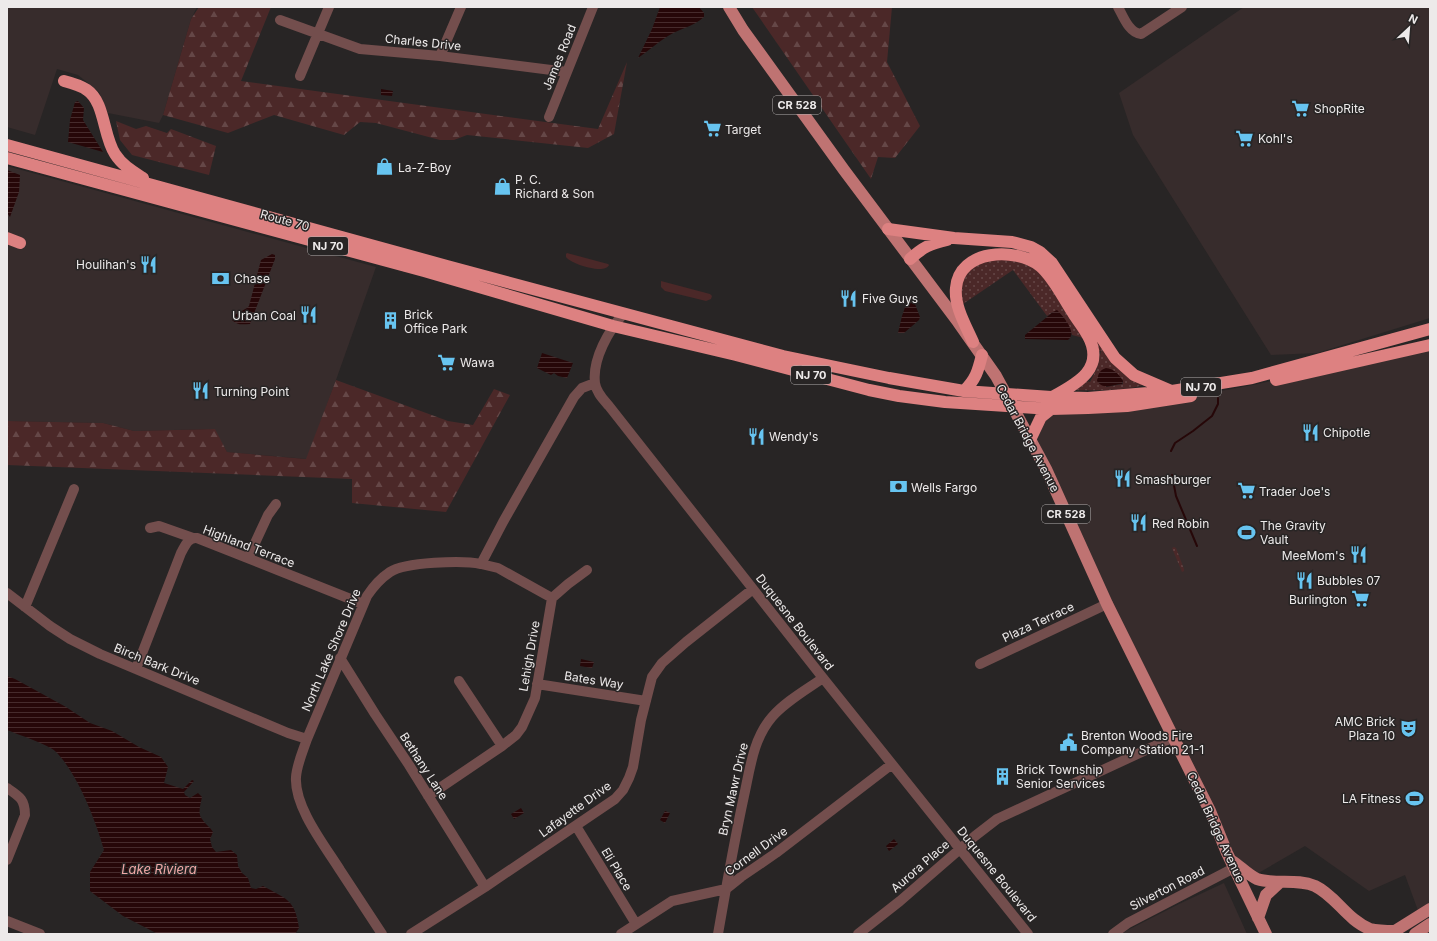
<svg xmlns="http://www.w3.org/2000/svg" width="1437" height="941" viewBox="0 0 1437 941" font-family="Inter,sans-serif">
<defs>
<pattern id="grass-dots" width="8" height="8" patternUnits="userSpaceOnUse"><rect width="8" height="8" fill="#4b2828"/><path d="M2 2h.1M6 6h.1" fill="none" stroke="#654747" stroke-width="1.8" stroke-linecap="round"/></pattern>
<pattern id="forest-firs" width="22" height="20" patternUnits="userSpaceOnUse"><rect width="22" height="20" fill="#4b2828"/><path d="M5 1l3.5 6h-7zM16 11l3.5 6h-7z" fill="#654747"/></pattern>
<pattern id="water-rules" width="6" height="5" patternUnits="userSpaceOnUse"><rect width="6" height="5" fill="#260708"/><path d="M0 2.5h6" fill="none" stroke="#462b2c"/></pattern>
</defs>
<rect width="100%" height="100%" fill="#282525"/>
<!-- built -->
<path fill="#372c2c" d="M7,7H197L191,19L163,115L159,123L108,113L99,92L78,75L57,69L35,135L7,127Z
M1244,7H1430V318L1317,353L1271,355L1133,135L1119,93Z
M7,166L376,267L336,380L307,459L227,452L214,429L134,431L103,423L7,421Z
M1430,345V909L1420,916L1405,875L1369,891L1305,846L1255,875L1227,853L1030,440L1051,409L1172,400L1253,385Z
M1224,883L1247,934H1122L1126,931L1179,904Z"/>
<!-- grass -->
<path fill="url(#grass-dots)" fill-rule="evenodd" d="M1002,258L1030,265L1046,279L1084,338L1072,335L1071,332L1053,312L1047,316L1013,270L963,304C962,299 959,291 960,286C963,265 986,262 1002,258Z
M1066,290L1142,385C1134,390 1088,391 1076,390L1087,381L1090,382L1097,368L1101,351H1096ZM1111,369L1123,381V384L1106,387Z
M1174,547L1176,548L1184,569V571L1182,572L1172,548Z"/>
<!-- forest -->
<path fill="url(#forest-firs)" d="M199,7H271L241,81L598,129L627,62L614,134L588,148L467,135L454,140H440L376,123L360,122L344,135L274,115L228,133L163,115L191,19Z
M752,7H892L887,62L920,126L895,158L878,157L871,179Z
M116,121L136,129L146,126L167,133L171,129L216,146L209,175L132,155L120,140Z
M336,380L448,421L473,425L494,389L510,395L446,512L352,503V479L7,465V421L103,423L134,431L215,429L227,452L306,459Z"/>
<!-- garden -->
<path fill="#4b2828" d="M567,253L608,264L609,265C605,275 571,264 566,257V254Z
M661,281L710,294L712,296L711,299L706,301L665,291L661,287Z"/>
<!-- water -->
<path fill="url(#water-rules)" d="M660,7H699L704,13V17C693,27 681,28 668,36C658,42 648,51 638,58L652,29Z
M381,89L393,91L392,96L381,95Z
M78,101L84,108L83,120L103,152L68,142L70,120L75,102Z
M7,170L20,175L19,192L10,217L7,213Z
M272,254L275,255V259L250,324C243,324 238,326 232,320L233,316L247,308L249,306L261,260Z
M908,299H913L920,317L919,320L904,333H898L902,316Z
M1057,310C1063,316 1078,333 1068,340L1025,339V335L1053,312Z
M542,353L573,363L567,378L558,376L554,373L551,375L537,368Z
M1106,368C1114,369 1119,374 1123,381L1122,384C1113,384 1104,391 1097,381C1098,375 1099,370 1106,368Z
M581,659L594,662L592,668L580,666Z
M7,676L15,679L66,707L90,723L112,731L139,747L161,757L168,767L164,783L183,789L192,780L194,781L184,792L185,795L190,798L198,793L202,797C201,803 197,813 202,819C205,824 210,827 213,832L210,839L212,847L216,852L231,850L237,855L238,866L242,873L248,878L251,888L256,889L263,886C286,899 295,899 299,928L295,934L156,933L123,916L90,891V872L104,850C96,821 77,772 55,751C49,745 17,734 7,730Z
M521,808L524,813L514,819L511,814Z
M665,811L670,813L665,823L660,820Z
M894,839L898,844L889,851L886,846Z"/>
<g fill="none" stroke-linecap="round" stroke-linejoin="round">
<!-- stream -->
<path stroke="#260708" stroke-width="2" d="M1171,451L1175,443L1193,431L1212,416L1218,404V398
M1172,475L1176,496L1197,546"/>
<!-- minor -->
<path stroke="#734e4d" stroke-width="10" d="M1118,7C1123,16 1129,33 1141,34L1182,7
M280,20L360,49L440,56L567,72
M440,56L461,7
M300,76L329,7
M549,117L593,7
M624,313C609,330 592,359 595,383C596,392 603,399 609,406L823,678L1028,934
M150,528L159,526L193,538
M248,558L268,515L276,504
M481,564L498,568L552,598
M7,593L50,626L70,639L100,654L288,733L307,739
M552,598L568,584L587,570
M25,607L74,489
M340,658L375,714L409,765L485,887
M980,664L1107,604
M136,669L181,553C185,546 188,537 197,538L363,604
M459,681L502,746
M537,684L646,701
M7,788C19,796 25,799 25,815L7,860
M428,796L502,746L516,735L522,727L535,698L552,598
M576,826L636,924
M7,921L40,934
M382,934C368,913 354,891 340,870C325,846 294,807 296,777C297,764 303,751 307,739L367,596C373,587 381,578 390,572C405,562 463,560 481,564L503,522L574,397L582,388L595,383
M411,934L485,887L615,799L623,790L629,778L633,767L641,720L652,677L662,663L686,642L753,589
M621,934L672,901L726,889L741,877L776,853L892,764
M718,934C726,888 734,842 744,796C750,769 753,739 772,717C786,701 806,690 823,678
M858,934L900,901L975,836L997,819L1174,737
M1113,934L1128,923L1234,868"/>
<!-- major -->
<path stroke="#bf7372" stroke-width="12" d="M729,7L743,30L844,170L958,322L996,376L1046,469L1107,604L1193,777L1210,811L1227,853L1266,934
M1232,861C1240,866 1248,875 1257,879C1276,885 1296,878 1315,886C1336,896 1347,920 1370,929C1378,931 1387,931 1395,931
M1258,918L1266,895L1280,882
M1390,934L1430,909
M1415,934L1430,924"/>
<!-- highway -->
<path stroke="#dd8181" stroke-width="12" d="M64,81C72,83 80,85 87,90C105,102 103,136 115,154C122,165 132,171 143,178
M7,145L447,266L783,356L889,378L964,391L1051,397L1088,398L1172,391L1252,378L1430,329
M7,158L424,271L613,326L736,355L869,390L899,396L945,402L1051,409L1088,408L1127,406L1191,396
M888,229L954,238L1012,242L1031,247L1040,252L1052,263L1115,358L1134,375L1169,390
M7,238L20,243
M910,259C923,247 930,244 947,240
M973,342C966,326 954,306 956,288C959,249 1016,247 1040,266C1054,278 1063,298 1073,313C1078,321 1084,328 1088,336C1106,369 1076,384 1052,397
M1276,380L1430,345
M964,391C976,379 978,371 982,355
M1030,440L1041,417L1051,409"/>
</g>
<!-- icons -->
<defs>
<symbol id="supermarket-bare" viewBox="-9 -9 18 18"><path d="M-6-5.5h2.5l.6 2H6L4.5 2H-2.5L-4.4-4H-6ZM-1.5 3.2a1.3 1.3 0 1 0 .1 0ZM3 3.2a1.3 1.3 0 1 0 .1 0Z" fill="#67c4f0" stroke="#282525" stroke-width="2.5" paint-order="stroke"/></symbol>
<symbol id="shop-bare" viewBox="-9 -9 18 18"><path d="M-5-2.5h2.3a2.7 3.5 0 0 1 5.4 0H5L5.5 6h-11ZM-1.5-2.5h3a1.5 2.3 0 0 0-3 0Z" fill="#67c4f0" stroke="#282525" stroke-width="2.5" paint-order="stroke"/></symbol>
<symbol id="restaurant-bare" viewBox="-9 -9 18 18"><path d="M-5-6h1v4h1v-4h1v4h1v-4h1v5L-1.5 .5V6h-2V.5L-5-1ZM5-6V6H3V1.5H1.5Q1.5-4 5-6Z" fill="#67c4f0" stroke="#282525" stroke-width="2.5" paint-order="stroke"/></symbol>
<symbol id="bank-bare" viewBox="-9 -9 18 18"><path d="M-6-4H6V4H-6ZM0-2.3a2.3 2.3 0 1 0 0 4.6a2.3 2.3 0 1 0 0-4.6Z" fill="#67c4f0" stroke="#282525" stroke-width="2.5" paint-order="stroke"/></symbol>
<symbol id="building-bare" viewBox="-9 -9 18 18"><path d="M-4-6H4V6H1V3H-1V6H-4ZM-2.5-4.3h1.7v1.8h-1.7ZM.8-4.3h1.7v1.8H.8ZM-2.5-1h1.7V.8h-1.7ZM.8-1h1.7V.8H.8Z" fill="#67c4f0" stroke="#282525" stroke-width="2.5" paint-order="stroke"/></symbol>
<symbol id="stadium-bare" viewBox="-9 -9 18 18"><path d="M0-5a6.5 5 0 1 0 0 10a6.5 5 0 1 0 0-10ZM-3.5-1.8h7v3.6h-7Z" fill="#67c4f0" stroke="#282525" stroke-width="2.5" paint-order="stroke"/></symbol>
<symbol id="theatre-bare" viewBox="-9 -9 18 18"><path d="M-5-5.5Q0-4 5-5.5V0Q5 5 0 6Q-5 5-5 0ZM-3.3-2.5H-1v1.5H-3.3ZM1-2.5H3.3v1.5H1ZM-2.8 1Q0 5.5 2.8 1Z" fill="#67c4f0" stroke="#282525" stroke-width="2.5" paint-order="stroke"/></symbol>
<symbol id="civic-bare" viewBox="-9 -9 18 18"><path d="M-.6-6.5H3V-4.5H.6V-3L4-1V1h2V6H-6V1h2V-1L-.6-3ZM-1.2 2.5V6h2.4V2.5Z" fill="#67c4f0" stroke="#282525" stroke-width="2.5" paint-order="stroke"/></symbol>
</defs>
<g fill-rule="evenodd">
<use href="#supermarket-bare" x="1288" y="96" width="25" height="25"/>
<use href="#supermarket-bare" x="700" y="116" width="25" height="25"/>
<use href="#supermarket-bare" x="1232" y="126" width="25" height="25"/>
<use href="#shop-bare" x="372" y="154" width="25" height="25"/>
<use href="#shop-bare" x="490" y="174" width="25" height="25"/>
<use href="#restaurant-bare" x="136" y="252" width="25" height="25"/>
<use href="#bank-bare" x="208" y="266" width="25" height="25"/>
<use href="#restaurant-bare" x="836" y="286" width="25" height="25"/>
<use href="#restaurant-bare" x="296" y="302" width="25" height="25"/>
<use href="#building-bare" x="378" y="308" width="25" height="25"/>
<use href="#supermarket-bare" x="434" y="350" width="25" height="25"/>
<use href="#restaurant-bare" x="188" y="378" width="25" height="25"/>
<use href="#restaurant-bare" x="1298" y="420" width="25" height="25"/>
<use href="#restaurant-bare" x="744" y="424" width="25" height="25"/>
<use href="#restaurant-bare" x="1110" y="466" width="25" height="25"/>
<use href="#bank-bare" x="886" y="474" width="25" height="25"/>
<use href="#supermarket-bare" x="1234" y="478" width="25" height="25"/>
<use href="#restaurant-bare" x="1126" y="510" width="25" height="25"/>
<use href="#stadium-bare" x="1234" y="520" width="25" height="25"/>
<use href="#restaurant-bare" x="1346" y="542" width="25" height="25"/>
<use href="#restaurant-bare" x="1292" y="568" width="25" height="25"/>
<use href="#supermarket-bare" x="1348" y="586" width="25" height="25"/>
<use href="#theatre-bare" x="1396" y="716" width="25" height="25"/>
<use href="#civic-bare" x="1056" y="730" width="25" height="25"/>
<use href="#building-bare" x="990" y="764" width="25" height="25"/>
<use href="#stadium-bare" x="1402" y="786" width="25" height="25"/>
</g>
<g text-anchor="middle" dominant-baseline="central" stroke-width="3" stroke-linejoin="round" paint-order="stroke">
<!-- shield labels -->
<g fill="#282525" stroke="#b2afaf" stroke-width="1">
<rect x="773" y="96" width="48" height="18" rx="3"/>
<rect x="308" y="237" width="40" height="18" rx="3"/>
<rect x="791" y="366" width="40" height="18" rx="3"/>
<rect x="1181" y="378" width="40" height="18" rx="3"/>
<rect x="1042" y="505" width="48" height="18" rx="3"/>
</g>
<g font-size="11" font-weight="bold" fill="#edeaea">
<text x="797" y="105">CR 528</text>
<text x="328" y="246">NJ 70</text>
<text x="811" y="375">NJ 70</text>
<text x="1201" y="387">NJ 70</text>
<text x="1066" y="514">CR 528</text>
</g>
<!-- street labels -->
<g font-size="12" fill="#edeaea" stroke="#282525">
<text transform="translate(423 42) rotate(6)">Charles Drive</text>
<text transform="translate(559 57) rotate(-68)">James Road</text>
<text transform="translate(285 220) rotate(15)">Route 70</text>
<text transform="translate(1028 438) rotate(62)">Cedar Bridge Avenue</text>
<text transform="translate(249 546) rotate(21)">Highland Terrace</text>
<text transform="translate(795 622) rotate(52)">Duquesne Boulevard</text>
<text transform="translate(1038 622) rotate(-25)">Plaza Terrace</text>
<text transform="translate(331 650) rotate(-67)">North Lake Shore Drive</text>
<text transform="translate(529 656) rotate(-80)">Lehigh Drive</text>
<text transform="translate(157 664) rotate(22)">Birch Bark Drive</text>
<text transform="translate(594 680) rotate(9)">Bates Way</text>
<text transform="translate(424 766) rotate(57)">Bethany Lane</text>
<text transform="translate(733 789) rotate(-77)">Bryn Mawr Drive</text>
<text transform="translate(575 809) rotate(-36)">Lafayette Drive</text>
<text transform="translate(1216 827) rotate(65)">Cedar Bridge Avenue</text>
<text transform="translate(756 851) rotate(-36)">Cornell Drive</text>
<text transform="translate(920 866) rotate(-41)">Aurora Place</text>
<text transform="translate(617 869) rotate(59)">Eli Place</text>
<text transform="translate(997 874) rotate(51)">Duquesne Boulevard</text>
<text transform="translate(1167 888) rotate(-27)">Silverton Road</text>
</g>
<!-- poi labels -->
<g font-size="12" fill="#edeaea" stroke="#282525" text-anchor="start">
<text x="1314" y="108">ShopRite</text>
<text x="725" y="129">Target</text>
<text x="1258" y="138">Kohl's</text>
<text x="398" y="167">La-Z-Boy</text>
<text x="515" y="179">P. C.<tspan x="515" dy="14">Richard &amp; Son</tspan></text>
<text x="136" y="264" text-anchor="end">Houlihan's</text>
<text x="234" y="278">Chase</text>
<text x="862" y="298">Five Guys</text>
<text x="404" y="314">Brick<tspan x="404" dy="14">Office Park</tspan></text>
<text x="296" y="315" text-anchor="end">Urban Coal</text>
<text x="460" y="362">Wawa</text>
<text x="214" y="391">Turning Point</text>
<text x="1323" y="432">Chipotle</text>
<text x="769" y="436">Wendy's</text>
<text x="1135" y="479">Smashburger</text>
<text x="911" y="487">Wells Fargo</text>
<text x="1259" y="491">Trader Joe's</text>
<text x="1152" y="523">Red Robin</text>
<text x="1260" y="525">The Gravity<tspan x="1260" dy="14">Vault</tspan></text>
<text x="1345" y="555" text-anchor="end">MeeMom's</text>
<text x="1317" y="580">Bubbles 07</text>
<text x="1347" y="599" text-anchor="end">Burlington</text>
<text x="1395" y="721" text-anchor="end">AMC Brick<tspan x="1395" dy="14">Plaza 10</tspan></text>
<text x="1081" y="735">Brenton Woods Fire<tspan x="1081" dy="14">Company Station 21-1</tspan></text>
<text x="1016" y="769">Brick Township<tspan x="1016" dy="14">Senior Services</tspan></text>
<text x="1401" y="798" text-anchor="end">LA Fitness</text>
</g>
<!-- water labels -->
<g font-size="13" font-style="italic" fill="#f0a9a7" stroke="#282525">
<text x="159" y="869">Lake Riviera</text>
</g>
</g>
<!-- border -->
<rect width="1437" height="941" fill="none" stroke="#edeaea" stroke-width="16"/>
<!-- north arrow -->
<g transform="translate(1409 28) rotate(26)" stroke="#282525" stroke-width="3" paint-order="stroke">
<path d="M0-3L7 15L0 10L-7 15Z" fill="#edeaea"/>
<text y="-6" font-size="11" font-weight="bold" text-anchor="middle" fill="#edeaea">N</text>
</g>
</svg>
